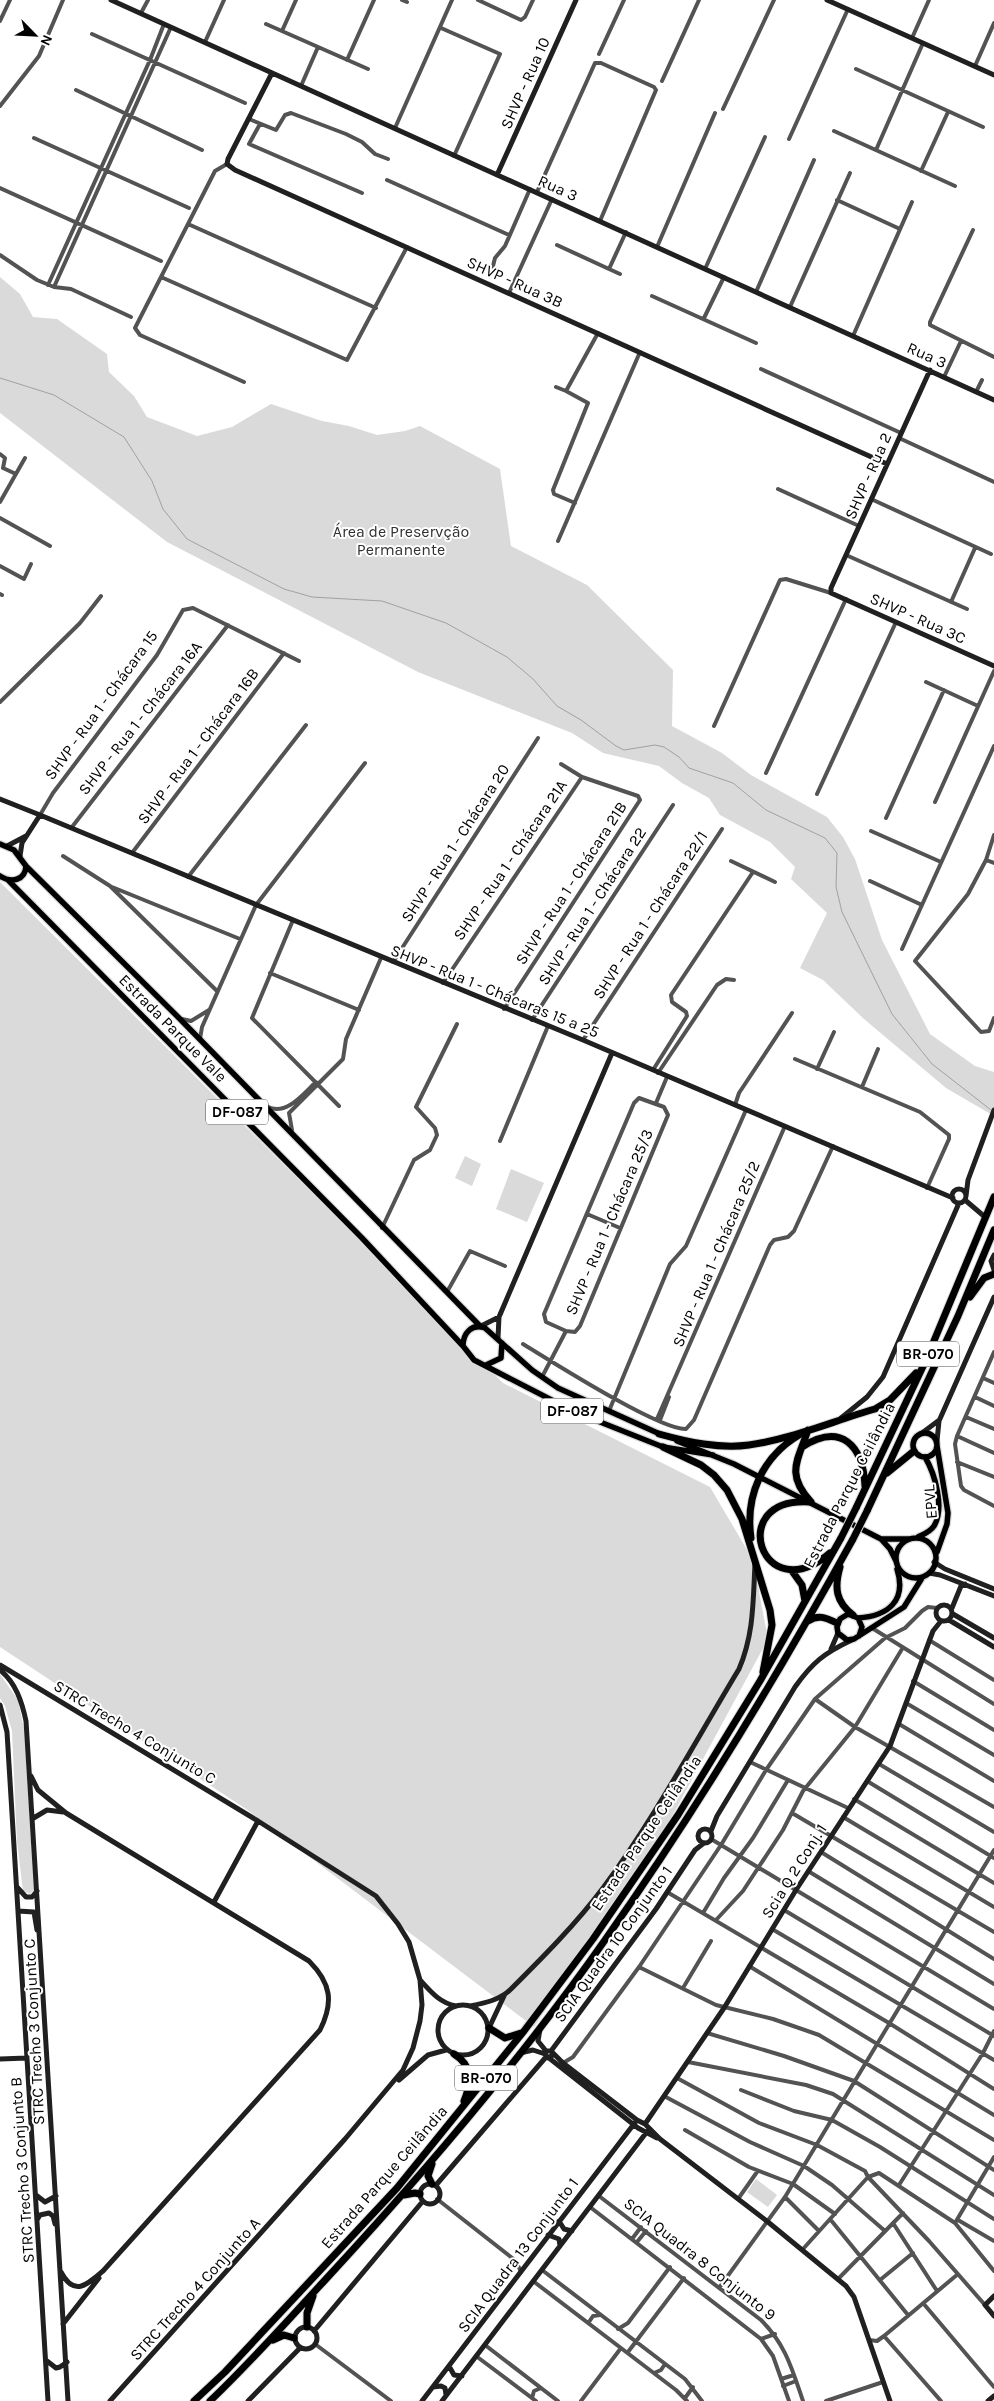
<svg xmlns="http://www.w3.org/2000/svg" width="994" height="2401" viewBox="0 0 994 2401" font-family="Karla,sans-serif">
<rect width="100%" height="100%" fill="#fff"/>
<!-- green -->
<path fill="#dadada" d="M0,277L20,294L33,317L57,319L107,354L109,372L134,396L147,417L197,436L232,427L271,404L322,421L349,426L377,435L405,431L420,426L500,469L511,546L587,585L673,670L672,726L722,753L751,775L827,817L843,837L855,859L882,940L930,1034L975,1066L994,1072V1116L946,1088L864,1019L823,980L800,968L827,913L791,879L795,867L770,842L720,815L709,798L682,783L659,766L603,753L572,733L418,672L167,542L0,413Z
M0,882L503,1383L710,1487L753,1560L768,1639L657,1844L534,2027L246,1809L0,1647Z
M465,1156L481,1164L472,1186L455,1178Z
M511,1169L544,1183L527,1222L496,1209Z
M0,1674L18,1700L24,1729L34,1890L30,1894L23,1891L17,1842L12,1731L5,1706L0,1698Z
M756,2179L777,2195L768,2207L747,2192Z"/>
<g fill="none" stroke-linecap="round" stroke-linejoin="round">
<!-- stream -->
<path stroke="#a1a1a1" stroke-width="1" d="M0,378L54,395L124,437L152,481L163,509L187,539L284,589L312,597L382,601L446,623L507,657L533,679L557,706L581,720L616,746L624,750L655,745L664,747L679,757L689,768L733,783L766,810L825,838L837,853L836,887L842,912L892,1014L932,1064L991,1110"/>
<defs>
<path id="primary" d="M0,844L14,850L26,866C25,881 11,883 0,876
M26,866L179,1018L480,1326
M9,881L362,1238L463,1346
M486,1365L501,1358L502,1343
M913 1445a12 12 0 1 1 24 0a12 12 0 1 1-24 0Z
M662,1435L558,1388L532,1370L485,1328C472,1323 463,1333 463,1346L474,1360L575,1412L663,1447L713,1455
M677,1441L734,1464L881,1539L890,1549L896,1561
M918,1537C924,1534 930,1532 934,1526C945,1508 935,1474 925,1457
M896 1558a20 20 0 1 1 40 0a20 20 0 1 1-40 0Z
M881,1539H909
M937,1552L947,1524L948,1513L937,1446
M858,1618C888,1616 907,1601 897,1569
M859,1636L862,1627L858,1618L848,1614L840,1619L837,1627L838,1633L847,1640L854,1639L904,1607L922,1578"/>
<path id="highway" d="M970,1297L984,1278L994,1274
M808,1430C798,1460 785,1474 811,1502
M659,1434C688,1442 719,1449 749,1445C792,1439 833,1421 875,1409L890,1400L916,1373
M663,1447L701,1465L714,1475L727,1490L742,1519L770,1610L772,1625L763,1672
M802,1447C841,1422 863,1445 865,1486
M887,1473L914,1451
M811,1502C724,1495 761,1612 830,1553
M856,1508L926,1360L994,1197
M867,1511L958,1316L994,1230
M751,1538C745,1496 762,1457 799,1435
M840,1567C834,1588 836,1602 853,1615
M792,1571L802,1585L805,1601
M808,1621C819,1614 826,1618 837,1623
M489,2028L505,2038L521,2033
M454,2054C473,2066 472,2081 464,2101
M432,2184L428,2176L432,2164
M404,2195L415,2193L420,2194
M307,2327V2313L313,2296
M273,2340L284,2335L294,2338
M194,2401L225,2372L397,2188L524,2031L593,1939L678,1815L760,1681L841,1538
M210,2401C251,2362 288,2320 326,2279C425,2172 521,2060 605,1940C695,1812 777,1677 853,1539"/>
</defs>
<!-- primary casing -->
<use href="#primary" stroke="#dbdbdb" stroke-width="8"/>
<!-- highway casing -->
<use href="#highway" stroke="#dbdbdb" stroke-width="9"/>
<!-- street -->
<path stroke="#535353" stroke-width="4" d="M402,0L407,2
M478,0L521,20L525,17L533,0
M141,13L148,0
M0,21L10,0
M266,24L368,69
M441,28L500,54L454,156
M282,31L296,0
M92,34L245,103
M912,38L929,0
M205,42L224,0
M599,54L624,0
M347,60L374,0
M975,66L994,23
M856,69L983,127
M662,81L699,0
M301,86L318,47
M76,90L202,150
M0,106L39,56L63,0
M723,109L774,0
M249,119L276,130L285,115L291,113L346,134L362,142L375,154L388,159
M260,124L249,144L362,193
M395,128L452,0
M834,131L955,186
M34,138L189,208
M789,139L848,9
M876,150L923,43
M227,164L215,171L135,328L140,335L244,382
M921,171L948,112
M387,180L509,235
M0,188L161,261
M537,192L595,63H601L654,87L656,90L600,221
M837,200L900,229
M188,224L376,308
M973,230L930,322V325L994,357
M557,245L609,269L626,232
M657,247L715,113
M0,255L37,280L54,287L71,289L131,317
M609,269L620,274
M705,269L765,137
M492,270L495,258L505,246L530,189
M161,277L347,360L407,247
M48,285L150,60L164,24
M54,287L171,27
M756,292L814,160
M509,293L552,199
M652,296L756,343
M790,307L850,173
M704,318L724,277
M853,336L912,202
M761,369L901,433
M944,377L961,341
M556,387L566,391
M976,392L982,380
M899,438L994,482
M0,454L5,458L3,468L16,474
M778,489L859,526
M871,499L991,554
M0,502L25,458
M575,503L554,494L553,490L588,403L566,391L598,333
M0,518L50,546
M558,541L640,352
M846,555L967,609
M0,566L24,579L31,564
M0,594L2,595
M951,602L975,548
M926,682L978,706
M0,702L80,623L101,596
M714,726L780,580L786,579L831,593
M766,773L846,599
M817,794L896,622
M935,802L994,671
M40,815L53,793L157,655L183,610L193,608L299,661
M886,818L944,690
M72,827L228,625
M871,831L941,862
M994,835L986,860L968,894L915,961L981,1032L989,1031L994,1018
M132,853L284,653
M63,856L110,886L217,991
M986,860L994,863
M731,861L775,882
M188,877L306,725
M870,881L922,905
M112,887L240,939
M293,920L252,1018L339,1106
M902,949L994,746
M393,962L538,738
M270,973L359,1010
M443,983L582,777
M504,1009L640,800L638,796L582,777L561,764
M182,1019L191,1021L209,1010
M532,1020L673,805
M200,1039L202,1027L256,905L365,763
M583,1040L722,829
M795,1059L920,1112L949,1135V1139L927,1188
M817,1069L834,1032
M653,1070L687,1016L686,1012L672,1002L671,995L753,872
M658,1073L717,985L726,979L734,980
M862,1087L878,1049
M639,1098L664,1107L668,1115L580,1326L575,1332L566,1331L546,1322L544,1314L634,1103Z
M656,1103L667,1077
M735,1105L739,1093L792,1013
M268,1107C287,1116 304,1093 316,1082
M292,1130L289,1113L343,1059L346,1039L381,958
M500,1141L548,1026
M587,1214L620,1228
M382,1228L414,1160L430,1150L437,1135L435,1128L416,1107L457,1024
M447,1292L470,1251L505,1266
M523,1344C551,1361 659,1430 686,1429L694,1420L770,1245L774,1240L788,1237L794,1231L833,1146
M994,1352L957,1436L955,1444L961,1486L964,1490L994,1506
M542,1377L566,1331
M983,1378L994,1383
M975,1397L994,1406
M609,1411L670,1264L686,1246L746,1110
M966,1417L994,1429
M657,1419L785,1126
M660,1420L669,1397
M957,1436L994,1453
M957,1462L994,1477
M872,1628L994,1704
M929,1640L994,1680
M913,1681L994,1730
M815,1699L855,1727L994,1807
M906,1703L994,1755
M899,1724L994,1781
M750,1762L848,1808
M879,1764L994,1832
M867,1781L994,1858
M854,1799L994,1883
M792,1813L994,1932
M843,1817L994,1907
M711,1839L994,2009
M821,1852L994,1959
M808,1871L994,1984
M667,1892L889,2023L994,2089
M784,1910L994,2036
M703,1913L724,1878L753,1838L788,1780
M716,1920L743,1891L783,1830L803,1791L855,1727L902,1649
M772,1929L994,2060
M749,1966L994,2115
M639,1967L716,2005L773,2019L819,2035L994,2140
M683,1988L711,1941
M707,2033L784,2056L854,2081L994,2170
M688,2062L806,2085L833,2094L994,2195
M563,2063L573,2057L639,1967L721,1845L766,1770L815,1699L885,1638L905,1628L922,1611L928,1607L937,1608
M677,2078L759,2123L817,2145L865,2171L868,2177L929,2241L985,2305
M741,2090L794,2111L832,2120L880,2147L994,2219
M664,2096L750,2142L804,2166L832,2185L885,2231
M685,2130L749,2167L793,2184L835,2214
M899,2185L983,2053L994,2031
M599,2196L761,2320C786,2345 792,2369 803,2401
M785,2197L819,2231
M437,2199L516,2261L521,2272
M738,2199L757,2172
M590,2207L761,2339L773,2356L789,2401
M830,2219L908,2315
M958,2220L994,2241
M893,2223L937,2291
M955,2223L994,2157
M632,2239L641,2227
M637,2242L646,2231
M803,2249L868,2177L879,2173L955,2223L994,2271
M542,2270L685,2379L702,2401
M839,2278L903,2213
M880,2280L913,2253
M533,2281L676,2390L687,2401
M719,2288L785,2197L994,1850
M923,2303L994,2387
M589,2322L593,2316L600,2315
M618,2329L628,2323L670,2267
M884,2336L941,2401
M761,2339L775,2334
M869,2340L877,2341L884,2336L958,2274
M315,2344L391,2401
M485,2345L558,2401
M628,2352L684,2278
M476,2356L536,2401
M654,2373L661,2370L665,2364
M781,2379L794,2375
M783,2386L796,2381
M532,2398L534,2391L541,2388
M685,2398L693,2387
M581,2401L621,2348
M826,2401L883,2382"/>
<!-- secondary -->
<path stroke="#202020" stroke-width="5" d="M111,0L994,400
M827,0L994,75
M272,73L228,159L227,164L235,170L887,464
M497,175L576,0
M930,370L831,588V593L994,666
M0,799L40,815
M7,846L26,836
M20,856L22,843L40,815L583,1040L953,1198
M952 1196a7 7 0 1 1 14 0a7 7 0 1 1-14 0Z
M966,1196L968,1180L994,1110
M965,1200L985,1217
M994,1255L991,1261L994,1270
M481,1326L499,1317
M498,1338L499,1317L612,1053
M841,1418L867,1397L883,1377L959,1203
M922,1433L938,1421
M937,1441L939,1421L994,1297
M934,1562L945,1569L994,1589
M929,1573L940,1575L994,1596
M936 1613a8 8 0 1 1 16 0a8 8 0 1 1-16 0Z
M952,1608L961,1586L965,1584
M953,1614L994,1638
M949,1620L994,1647
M831,1649L838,1633
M0,1665L258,1821L376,1896L398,1924L409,1942L420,1980L422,2005L420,2021L413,2048L403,2070L345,2139L110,2401
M0,1670C16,1683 22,1702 26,1721L68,2401
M0,1705L7,1732L48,2401
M31,1776L38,1790L66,1813L309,1961C331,1983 334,2002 320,2030L103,2271C87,2285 74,2297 61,2272
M32,1819L47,1810L63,1812
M698 1836a7 7 0 1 1 14 0a7 7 0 1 1-14 0Z
M711,1831L717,1816L795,1687C812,1663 824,1653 852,1640
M17,1887L26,1897H32L37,1891
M214,1902L258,1821
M18,1911L34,1912L37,1930
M421,1981C431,1992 440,2003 456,2006
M438 2030a25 25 0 1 1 50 0a25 25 0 1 1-50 0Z
M470,2006C485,2003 500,2000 511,1989C543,1957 576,1924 603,1888C654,1819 695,1742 739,1669C754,1634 753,1601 755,1564
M489,2028L504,1996
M540,2029L538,2041L546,2051
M551,2051L656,1909L695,1850L704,1843
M520,2053L533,2050L545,2054
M553,2055L548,2058L545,2054L546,2051H551L563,2063L637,2120L645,2124L660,2139L768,2222L846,2286L854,2297L890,2401
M549,2058L638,2128L657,2138
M0,2059L27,2058
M399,2080L428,2055L446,2050
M645,2124L724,2008L796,1890L890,1746L933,1631L941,1621
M420 2194a10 10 0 1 1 20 0a10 10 0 1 1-20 0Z
M436,2185L546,2057
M36,2195L45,2202L56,2196
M37,2220L40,2215L49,2213L53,2216L55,2224
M559,2221L564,2229L572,2231
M548,2235L559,2239L560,2246
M994,2296L985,2305L994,2316
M63,2324L99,2278
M295 2338a11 11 0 1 1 22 0a11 11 0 1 1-22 0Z
M314,2331L423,2201
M47,2361L56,2368L60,2367L67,2362
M449,2366L454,2375L462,2376
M433,2387L441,2386L445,2388L446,2395
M248,2401L300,2348
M422,2401L637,2120
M442,2401L649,2129
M988,2401L994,2396"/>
<!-- primary -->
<use href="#primary" stroke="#000" stroke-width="5.5"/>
<!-- highway -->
<use href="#highway" stroke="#000" stroke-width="7"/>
<defs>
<path id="highway-bridge" d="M841,1538L856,1508
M853,1539L867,1511"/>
</defs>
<!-- highway-bridge casing -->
<use href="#highway-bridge" stroke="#dbdbdb" stroke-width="9" stroke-linecap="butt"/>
<!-- highway-bridge -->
<use href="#highway-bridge" stroke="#000" stroke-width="7"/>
</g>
<g text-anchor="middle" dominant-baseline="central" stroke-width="4" stroke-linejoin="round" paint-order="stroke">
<!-- shield labels -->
<g fill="#fff" stroke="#4c4c4c" stroke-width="1">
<rect x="206" y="1099.5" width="62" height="25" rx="4"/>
<rect x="897" y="1341.5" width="62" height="25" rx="4"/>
<rect x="541" y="1398.5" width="62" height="25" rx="4"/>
<rect x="455" y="2065.5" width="62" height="25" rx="4"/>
</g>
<g font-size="15" font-weight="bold" fill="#000">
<text x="237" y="1112">DF-087</text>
<text x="928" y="1354">BR-070</text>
<text x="572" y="1411">DF-087</text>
<text x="486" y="2078">BR-070</text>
</g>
<!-- street labels -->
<g font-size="16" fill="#000" stroke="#fff">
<text transform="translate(525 83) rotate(-66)">SHVP - Rua 10</text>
<text transform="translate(558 188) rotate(24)">Rua 3</text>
<text transform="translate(515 282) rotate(24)">SHVP - Rua 3B</text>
<text transform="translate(927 355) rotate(24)">Rua 3</text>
<text transform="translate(868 476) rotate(-66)">SHVP - Rua 2</text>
<text transform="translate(918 618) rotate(24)">SHVP - Rua 3C</text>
<text transform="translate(101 705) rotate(-54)">SHVP - Rua 1 - Chácara 15</text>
<text transform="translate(140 718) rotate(-52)">SHVP - Rua 1 - Chácara 16A</text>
<text transform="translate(198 746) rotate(-53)">SHVP - Rua 1 - Chácara 16B</text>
<text transform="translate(455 843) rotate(-57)">SHVP - Rua 1 - Chácara 20</text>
<text transform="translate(510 860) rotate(-56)">SHVP - Rua 1 - Chácara 21A</text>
<text transform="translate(571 883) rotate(-57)">SHVP - Rua 1 - Chácara 21B</text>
<text transform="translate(592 906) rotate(-57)">SHVP - Rua 1 - Chácara 22</text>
<text transform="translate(650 915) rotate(-57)">SHVP - Rua 1 - Chácara 22/1</text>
<text transform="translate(495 991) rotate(22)">SHVP - Rua 1 - Chácaras 15 a 25</text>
<text transform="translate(173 1028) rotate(45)">Estrada Parque Vale</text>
<text transform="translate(609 1222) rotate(-67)">SHVP - Rua 1 - Chácara 25/3</text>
<text transform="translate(716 1254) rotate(-67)">SHVP - Rua 1 - Chácara 25/2</text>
<text transform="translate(849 1485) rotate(-63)">Estrada Parque Ceilândia</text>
<text transform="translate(930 1502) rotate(-95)">EPVL</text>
<text transform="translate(135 1732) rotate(31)">STRC Trecho 4 Conjunto C</text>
<text transform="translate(646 1833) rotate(-56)">Estrada Parque Ceilândia</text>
<text transform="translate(794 1871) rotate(-58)">Scia Q 2 Conj. 1</text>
<text transform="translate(613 1944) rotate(-54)">SCIA Quadra 10 Conjunto 1</text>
<text transform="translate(34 2032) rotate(-93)">STRC Trecho 3 Conjunto C</text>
<text transform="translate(22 2170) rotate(-94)">STRC Trecho 3 Conjunto B</text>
<text transform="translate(384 2177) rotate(-49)">Estrada Parque Ceilândia</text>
<text transform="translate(518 2255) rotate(-53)">SCIA Quadra 13 Conjunto 1</text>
<text transform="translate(700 2259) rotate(38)">SCIA Quadra 8 Conjunto 9</text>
<text transform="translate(195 2289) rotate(-48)">STRC Trecho 4 Conjunto A</text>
</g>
<!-- park labels -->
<g font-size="16" fill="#313131" stroke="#fff">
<text x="401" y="531">Área de Preservção<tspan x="401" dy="18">Permanente</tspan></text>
</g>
</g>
<!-- north arrow -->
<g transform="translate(35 35) rotate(114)" stroke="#ffffff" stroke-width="4" paint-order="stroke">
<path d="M0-4L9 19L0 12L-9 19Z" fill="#000000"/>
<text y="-8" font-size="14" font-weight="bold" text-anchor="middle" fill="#000000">N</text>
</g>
</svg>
